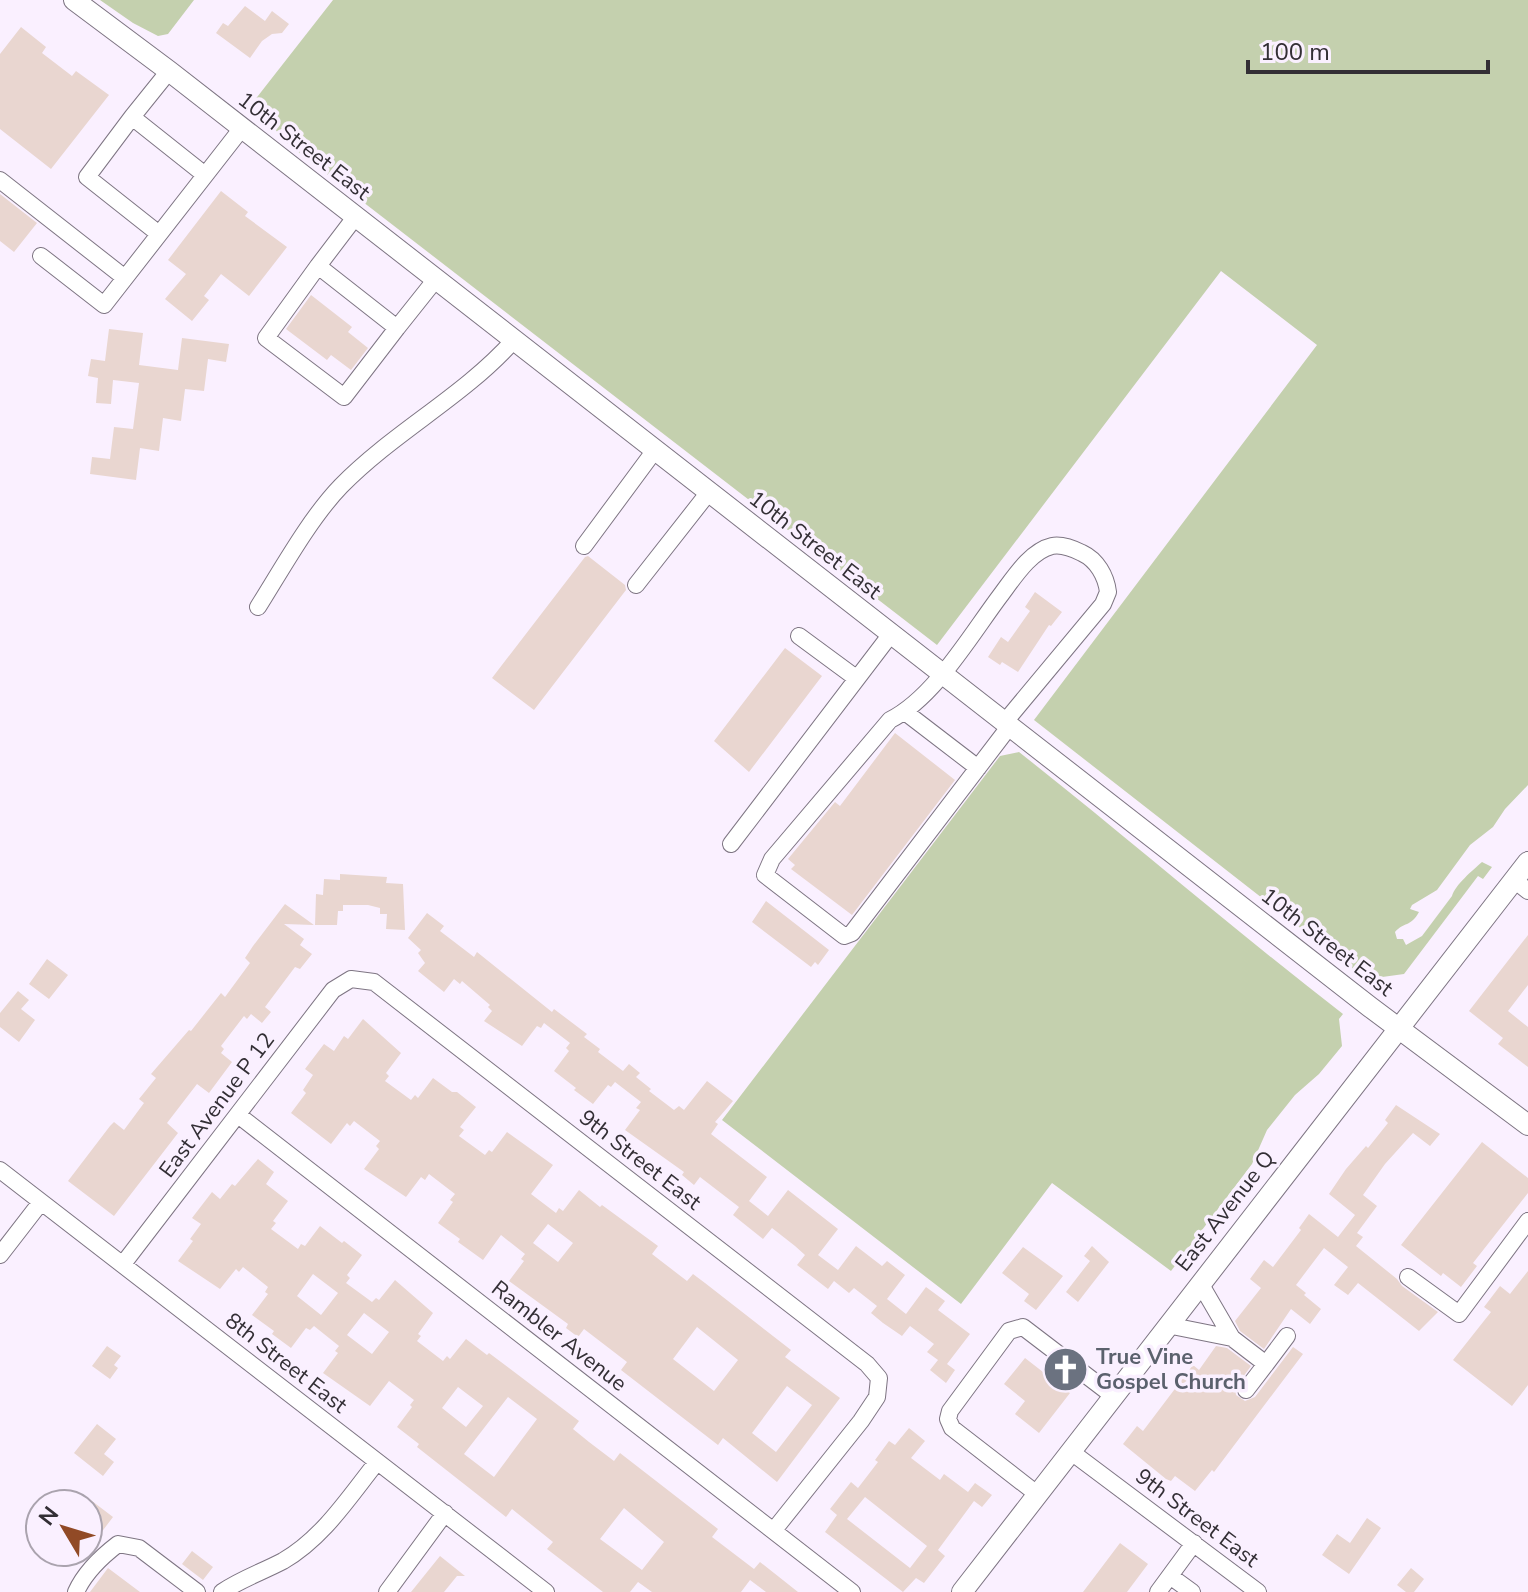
<svg xmlns="http://www.w3.org/2000/svg" width="1528" height="1592" viewBox="0 0 1528 1592" font-family="'Nunito Sans',sans-serif">
<rect width="100%" height="100%" fill="#faf0ff"/>
<!-- green -->
<path fill="#c4d0ae" d="M100,0H194L168,34L158,36L133,23Z
M333,0H1528V785L1505,809L1493,827L1470,845L1437,890L1412,905L1410,909L1419,912C1411,927 1403,922 1395,932L1397,939H1403L1406,945L1422,936L1452,896C1455,885 1473,870 1482,862L1492,867L1483,879L1478,876L1404,974L1375,978L1371,983L1034,720L1317,345L1221,271L937,645L284,141L254,101Z
M1019,752C1128,838 1233,929 1343,1014L1339,1019L1342,1046L1319,1074L1295,1095L1267,1130L1252,1164L1171,1271L1052,1183L961,1304L722,1120L1000,756Z"/>
<!-- building -->
<path fill="#e9d6d0" fill-rule="evenodd" d="M245,6L265,21L272,11L289,24L282,33L272,34L262,41L250,58L216,33L223,23L228,26Z
M21,27L46,47L42,53L72,76L76,71L109,95L51,169L0,129V54Z
M221,191L248,212L245,216L287,247L249,296L221,274L204,296L209,300L192,321L165,299L186,274L168,260Z
M0,194L37,223L14,252L0,241Z
M311,295L352,327L348,332L368,348L351,370L331,355L327,360L286,329Z
M109,329L143,333L139,365L178,370L182,338L229,344L226,362L208,359L204,391L185,389L181,421L163,418L159,451L140,448L136,480L90,474L92,457L110,459L114,427L133,429L139,383L113,380L111,404L96,403L98,378L88,376L91,359L105,361Z
M588,556L625,585L626,590L534,710L492,678L585,557Z
M1035,592L1062,612L1051,626L1049,625L1018,672L1002,662L1000,665L988,657L1001,637L1008,642L1030,611L1025,607Z
M785,648L822,676L749,772L714,741Z
M895,733L955,780L852,915L791,869L795,865L788,859L835,802L840,806Z
M340,874L387,877L386,883L403,884L405,930L386,929L387,914H380V908L368,905H343V911H338L337,925H315L316,894L323,895L324,879L340,880Z
M766,901L829,950L818,965L815,962L811,967L752,922Z
M285,904L314,925L284,924L304,939L300,945L312,954L300,969L295,967L265,1007L271,1012L262,1023L251,1014L247,1019L244,1016L221,1046L224,1049L221,1053L232,1062L209,1093L197,1084L167,1123L178,1133L114,1216L68,1181L110,1126L114,1122L124,1130L144,1103L139,1099L156,1078L151,1074L189,1030L191,1031L221,993L225,997L250,963L245,958L253,946Z
M427,913L444,926L440,931L474,957L477,952L552,1012L554,1009L587,1034L584,1037L600,1049L598,1052L623,1071L629,1064L640,1073L636,1077L651,1089L649,1091L674,1110L679,1106L684,1110L707,1081L733,1101L715,1122L718,1124L711,1134L767,1177L749,1201L768,1216L788,1190L838,1229L818,1255L838,1270L856,1246L882,1266L887,1261L905,1275L887,1299L906,1314L926,1287L945,1301L938,1310L970,1334L947,1364L955,1370L946,1383L930,1370L938,1360L927,1352L934,1344L910,1326L902,1336L883,1323L871,1313L877,1306L854,1288L849,1293L834,1281L828,1289L797,1265L805,1255L795,1246L772,1228L763,1239L733,1215L739,1207L700,1177L694,1185L682,1175L684,1172L625,1130L640,1110L636,1108L641,1102L615,1082L611,1087L608,1085L593,1104L574,1090L576,1088L554,1071L569,1051L566,1048L570,1043L544,1023L541,1028L537,1026L522,1046L484,1021L492,1011L488,1007L490,1005L462,981L460,984L454,979L444,992L418,971L425,963L418,953L421,950L408,938Z
M1528,935V985L1508,1011L1528,1027V1067L1498,1044L1503,1038L1469,1011Z
M47,959L68,975L49,999L29,984Z
M18,991L29,1000L21,1009L35,1020L19,1042L0,1027V1013Z
M363,1019L401,1053L386,1073L389,1076L385,1081L411,1100L415,1095L418,1098L433,1078L452,1092H457L476,1107L460,1127L464,1130L459,1136L485,1155L489,1150L492,1152L507,1132L553,1165L531,1194L556,1213L559,1208L563,1211L579,1190L600,1207L602,1205L658,1246L652,1254L661,1261L687,1281L693,1274L705,1283L791,1350L785,1357L840,1398L777,1482L723,1438L718,1445L621,1370L627,1362L584,1329L578,1337L566,1328L568,1324L509,1281L524,1261L521,1259L525,1254L501,1235L483,1260L458,1242L460,1239L438,1223L453,1202L450,1200L455,1194L429,1174L425,1180L421,1177L406,1197L364,1169L379,1149L376,1146L380,1141L354,1121L350,1126L347,1123L331,1144L291,1113L306,1093L303,1090L313,1075L305,1069L324,1044L334,1051L344,1036L348,1039ZM548,1224L573,1243L558,1262L533,1243ZM697,1327L738,1360L714,1391L673,1359ZM787,1386L812,1405L776,1452L752,1433Z
M1396,1105L1440,1134L1430,1146L1413,1133L1385,1164L1363,1195L1377,1206L1357,1233L1363,1237L1356,1246L1397,1279L1402,1286L1438,1312L1419,1331L1358,1283L1348,1295L1334,1285L1348,1267L1324,1248L1296,1285L1306,1293L1304,1295L1321,1309L1310,1324L1291,1309L1264,1349L1240,1331L1235,1321L1261,1288L1250,1279L1264,1260L1273,1267L1301,1230L1299,1228L1309,1214L1338,1237L1355,1215L1329,1194L1346,1169L1366,1146L1368,1148L1388,1123L1385,1120Z
M1482,1142L1528,1178V1193L1473,1263L1477,1266L1461,1287L1443,1273L1441,1276L1401,1245Z
M258,1159L274,1172L266,1184L288,1201L273,1221L276,1223L271,1229L298,1249L301,1244L305,1246L320,1226L342,1243L344,1241L362,1255L347,1275L350,1278L346,1283L372,1302L376,1298L379,1300L395,1280L433,1313L418,1334L421,1336L417,1341L443,1361L447,1356L450,1359L466,1339L487,1355L489,1353L579,1421L573,1429L589,1442L614,1461L620,1453L718,1529L712,1537L754,1569L760,1562L798,1592H766L750,1580L741,1592H652L638,1582L630,1592H603L547,1549L553,1542L512,1509L506,1517L417,1447L419,1444L397,1427L412,1407L410,1405L414,1400L389,1381L370,1406L323,1373L338,1353L335,1351L339,1346L314,1326L310,1330L306,1328L291,1348L272,1334L274,1331L252,1315L268,1294L265,1292L268,1287L243,1267L239,1272L236,1269L220,1289L178,1261L193,1241L190,1239L201,1224L192,1218L212,1192L220,1199L232,1184L235,1186ZM313,1274L338,1293L321,1315L297,1296ZM364,1313L389,1332L372,1354L347,1335ZM458,1387L483,1406L466,1427L442,1408ZM508,1397L537,1419L494,1477L464,1454ZM624,1508L664,1542L642,1570L600,1539Z
M1092,1246L1109,1262L1078,1302L1066,1292L1090,1261L1084,1256Z
M1023,1247L1063,1276L1036,1310L1024,1301L1029,1294L1002,1273Z
M1528,1271V1385L1512,1406L1453,1360L1491,1312L1484,1307L1500,1286L1510,1294Z
M107,1346L121,1356L114,1365L118,1368L110,1379L92,1366Z
M1216,1346L1227,1348L1251,1366L1235,1388L1236,1395L1245,1401L1255,1397L1293,1347L1303,1354L1214,1472L1212,1470L1195,1491L1175,1476L1171,1481L1166,1479L1123,1444L1137,1426L1143,1431L1193,1365L1199,1370Z
M1025,1358L1070,1393L1039,1433L1015,1414L1025,1401L1004,1384Z
M97,1424L116,1439L104,1454L114,1462L103,1476L74,1453Z
M909,1428L925,1441L911,1458L940,1480L944,1474L968,1492L975,1483L992,1495L982,1507L974,1501L938,1550L945,1556L924,1583L916,1578L903,1592L825,1532L837,1515L830,1509L851,1482L858,1488L878,1462L875,1460L889,1441L895,1445ZM865,1497L927,1546L910,1568L847,1519Z
M88,1498L113,1517L88,1550Z
M1367,1518L1381,1528L1349,1574L1322,1555L1337,1534L1350,1543Z
M1120,1543L1148,1564L1127,1592H1083Z
M192,1551L213,1567L203,1580L182,1564Z
M440,1556L465,1576H457L444,1592H411Z
M108,1568L140,1592H90Z
M1411,1568L1424,1579L1414,1592H1406L1397,1585Z"/>
<g fill="none" stroke-linecap="round" stroke-linejoin="round">
<defs>
<path id="minor" d="M132,117L169,71
M0,180L125,278
M356,216L318,266L397,328L436,279
M159,234L87,177L132,117L205,175
M41,256L104,305L242,128
M318,266L266,338L344,397L397,328
M584,546L655,450
M636,585L709,492
M258,607C282,569 310,518 341,486C395,431 463,397 514,340
M799,636L856,678
M905,712L978,768
M1004,723L1103,604L1108,592C1106,576 1097,560 1082,553C1074,549 1062,544 1052,546C1030,551 1013,579 1000,596C970,636 934,698 890,720L772,859L765,875L844,936L852,933L1009,727
M731,844L891,634
M1514,880L1528,891
M238,1115L852,1592
M0,1170L546,1592
M0,1255L41,1202
M123,1264L333,990L351,979L374,982L867,1364L879,1378L877,1397L861,1421L774,1530
M1408,1277L1459,1314L1528,1221
M1167,1325L1232,1338L1200,1283
M1232,1338L1266,1364L1287,1336
M1246,1390L1266,1364
M1070,1451L1258,1592
M1037,1494L952,1428L948,1419L950,1411L1009,1331L1023,1327L1112,1395
M1170,1576L1192,1592
M76,1592C85,1572 101,1557 118,1544L139,1548L197,1592
M222,1592C241,1579 262,1572 283,1561C323,1538 349,1497 377,1462
M387,1592L445,1513
M1158,1592L1194,1543"/>
<path id="major" d="M74,0L169,71L1370,1007L1528,1125
M962,1592L1528,862"/>
</defs>
<!-- minor casing -->
<use href="#minor" stroke="#7e7583" stroke-width="18"/>
<!-- major casing -->
<use href="#major" stroke="#7e7583" stroke-width="22"/>
<!-- minor -->
<use href="#minor" stroke="#fff" stroke-width="16"/>
<!-- major -->
<use href="#major" stroke="#fff" stroke-width="20"/>
</g>
<!-- icons -->
<defs>
<symbol id="church-disc" viewBox="-11 -11 22 22"><circle r="9.5" fill="#6b7280" stroke="#faf0ff"/><path d="M-1.2-6h2.4v3.5h3.3v2.4h-3.3V6h-2.4V-.1h-3.3v-2.4h3.3Z" fill="#fff"/></symbol>
</defs>
<g fill-rule="evenodd">
<use href="#church-disc" x="1040" y="1344" width="51" height="51"/>
</g>
<g text-anchor="middle" dominant-baseline="central" stroke-width="7" stroke-linejoin="round" paint-order="stroke">
<!-- street labels -->
<g font-size="22" fill="#332f35" stroke="#faf0ff">
<text transform="translate(304 146) rotate(38)">10th Street East</text>
<text transform="translate(815 545) rotate(38)">10th Street East</text>
<text transform="translate(1327 942) rotate(38)">10th Street East</text>
<text transform="translate(217 1105) rotate(-53)">East Avenue P 12</text>
<text transform="translate(640 1160) rotate(38)">9th Street East</text>
<text transform="translate(1225 1211) rotate(-52)">East Avenue Q</text>
<text transform="translate(559 1336) rotate(38)">Rambler Avenue</text>
<text transform="translate(286 1363) rotate(38)">8th Street East</text>
<text transform="translate(1197 1518) rotate(37)">9th Street East</text>
</g>
<!-- worship labels -->
<g font-size="22" font-weight="bold" fill="#5b616d" stroke="#faf0ff" text-anchor="start">
<text x="1096" y="1357">True Vine<tspan x="1096" dy="25">Gospel Church</tspan></text>
</g>
</g>
<!-- north arrow -->
<g transform="translate(64 1528) rotate(308)"><circle r="38" fill="#faf0ff" stroke="#aaa3ae" stroke-width="2"/>
<path d="M0-6L14 30L0 20L-14 30Z" fill="#914a26"/>
<text y="-12" font-size="22" font-weight="bold" text-anchor="middle" fill="#332f35">N</text>
</g>
<!-- scale -->
<path d="M1248 60v12h240v-12" fill="none" stroke="#332f35" stroke-width="4"/>
<text x="1260" y="60" font-size="24" fill="#332f35" stroke="#faf0ff" stroke-width="6" paint-order="stroke">100 m</text>
</svg>
